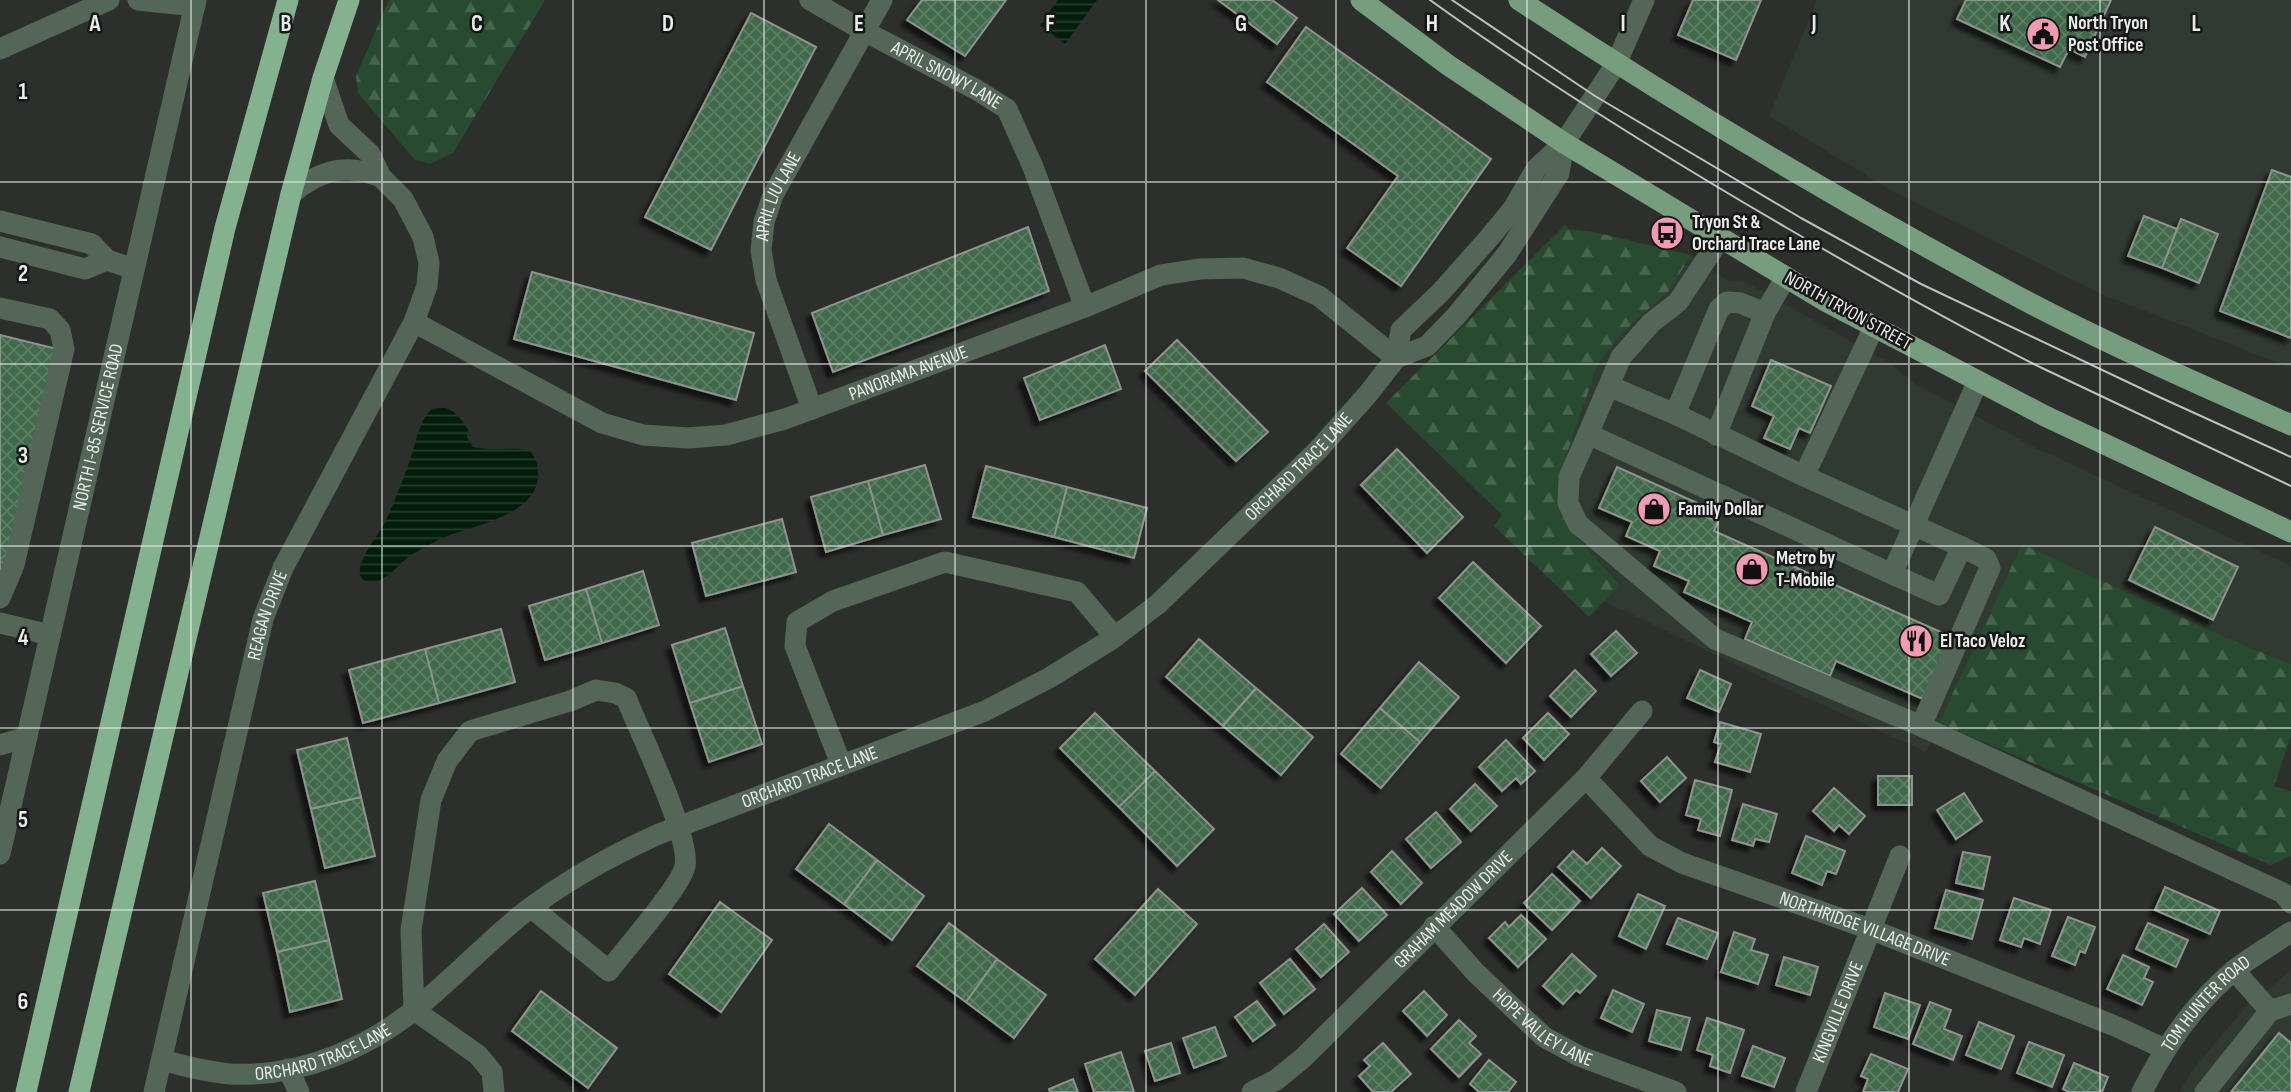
<svg xmlns="http://www.w3.org/2000/svg" width="2291" height="1092" viewBox="0 0 2291 1092" font-family="'Sofia Sans Condensed',sans-serif">
<defs>
<pattern id="forest-firs" width="22" height="20" patternUnits="userSpaceOnUse" patternTransform="scale(1.75)"><rect width="22" height="20" fill="#274a30"/><path d="M5 1l3.5 6h-7zM16 11l3.5 6h-7z" fill="#46644e"/></pattern>
<pattern id="water-rules" width="6" height="5" patternUnits="userSpaceOnUse" patternTransform="scale(1.75)"><rect width="6" height="5" fill="#001e09"/><path d="M0 2.5h6" fill="none" stroke="#253f2d"/></pattern>
<pattern id="building-cross-hatch" width="8" height="8" patternUnits="userSpaceOnUse" patternTransform="scale(1.75)"><rect width="8" height="8" fill="#3f6a4a"/><path d="M0 0l8 8M0 8l8-8" fill="none" stroke="#5b7f64"/></pattern>
<filter id="shadow"><feDropShadow dx="-5.5" dy="5.5" stdDeviation="2" flood-color="#0009"/></filter>
</defs>
<rect width="100%" height="100%" fill="#2d2f2d"/>
<!-- built -->
<path fill="#313933" d="M1817,0H2291V368L2099,293L1892,191L1769,116Z
M1691,255L1728,281L1742,280L1890,363L1914,383L2036,448L2291,566V664L2225,637L2022,544L1926,752L1757,675L1604,601L1620,584L1574,534L1562,468L1598,364L1623,332L1669,291Z
M2291,970V1092H2180L2191,1072L2243,1010Z"/>
<!-- forest -->
<path fill="url(#forest-firs)" d="M389,0H545L453,153L430,164L415,160L358,93L356,76Z
M1565,225L1569,229L1594,232L1691,255L1669,291L1623,332L1598,364L1562,468L1574,534L1620,585L1589,617L1494,526L1502,515L1386,403Z
M2022,544L2225,637L2291,664V736L2274,786L2291,791V856L2271,865L1939,723Z"/>
<!-- water -->
<path fill="url(#water-rules)" d="M1058,0H1097L1065,44L1040,25Z
M442,407C455,410 461,418 468,430L467,437L473,447C492,452 513,446 530,451C537,459 538,466 538,476C537,518 465,526 436,541C427,546 417,551 408,557C398,565 379,590 364,580C349,571 378,535 384,524C394,504 402,482 410,460C415,445 418,429 426,415L431,410Z"/>
<!-- building -->
<path fill="url(#building-cross-hatch)" stroke="#909290" stroke-width="2" filter="url(#shadow)" d="M922,0H1006L965,56L907,20Z
M1218,0H1272L1297,18L1277,44Z
M1693,0H1761L1736,60L1678,35Z
M1966,0H2111L2085,57L2069,49L2060,67L1957,19Z
M751,13L816,47L711,250L645,217Z
M1306,27L1491,159L1401,286L1347,248L1398,176L1267,82Z
M2272,170L2291,177V338L2220,311Z
M2144,216L2177,229L2162,268L2128,256Z
M2181,219L2218,234L2199,283L2162,268Z
M1028,227L1049,291L833,372L812,313Z
M532,272L754,333L736,400L514,339Z
M0,335L57,349L0,583Z
M1177,340L1268,432L1236,461L1145,371Z
M1105,345L1121,389L1040,420L1024,378Z
M1771,360L1831,386L1810,433L1799,428L1790,449L1764,438L1774,416L1752,406Z
M1397,449L1463,517L1427,553L1361,485Z
M925,465L941,519L883,535L868,481Z
M986,466L1067,487L1054,537L973,517Z
M1617,467L1704,506L1700,514L1718,522L1714,531L1952,637L1925,700L1836,661L1830,676L1745,639L1752,622L1684,592L1689,581L1654,566L1660,551L1626,536L1632,522L1599,508Z
M868,481L883,535L826,552L811,497Z
M1067,487L1147,508L1134,558L1054,537Z
M782,519L796,572L706,596L692,543Z
M2155,527L2238,567L2213,620L2129,580Z
M1473,562L1541,626L1506,663L1439,598Z
M643,571L659,625L602,643L586,589Z
M586,589L602,643L545,660L529,606Z
M725,628L743,686L690,703L672,645Z
M501,629L515,682L439,703L425,649Z
M1616,631L1637,653L1611,676L1591,654Z
M1199,639L1256,688L1223,726L1166,677Z
M425,649L439,703L363,723L349,670Z
M1419,662L1459,697L1420,742L1380,708Z
M1575,670L1596,691L1571,717L1550,696Z
M1700,670L1731,684L1719,712L1687,698Z
M743,686L762,744L709,762L690,703Z
M1256,688L1313,737L1281,775L1223,726Z
M1380,708L1420,742L1381,788L1341,754Z
M1095,713L1155,771L1119,807L1060,748Z
M1548,713L1569,734L1544,760L1523,738Z
M1720,722L1761,734L1750,772L1715,762L1721,744L1714,742Z
M347,738L361,797L311,809L297,750Z
M1506,740L1535,771L1521,784L1516,778L1502,791L1479,767Z
M1667,757L1686,778L1660,802L1641,781Z
M1155,771L1214,829L1177,866L1119,807Z
M1878,776H1912V805H1878Z
M1695,780L1732,790L1720,836L1698,830L1701,819L1686,815Z
M1475,784L1497,806L1471,831L1450,809Z
M1834,788L1865,816L1849,834L1839,825L1834,831L1813,811Z
M1964,793L1982,821L1956,839L1937,810Z
M361,797L375,856L325,868L311,809Z
M1743,804L1777,814L1769,842L1755,839L1753,846L1732,840Z
M1436,812L1461,842L1431,868L1406,839Z
M829,824L877,860L844,904L796,869Z
M1806,836L1845,851L1836,874L1827,871L1822,885L1792,873Z
M1602,848L1621,866L1591,898L1558,867L1573,851L1587,864Z
M1392,851L1422,883L1401,904L1371,872Z
M1963,852L1990,857L1983,889L1956,883Z
M877,860L924,896L892,940L844,904Z
M1552,874L1580,901L1552,930L1524,903Z
M315,881L329,940L277,952L263,893Z
M2165,887L2220,911L2210,934L2155,910Z
M1362,888L1387,915L1359,941L1334,914Z
M1158,889L1197,924L1135,995L1095,959Z
M1946,890L1983,900L1972,939L1935,928Z
M1638,894L1665,906L1646,949L1619,936Z
M2014,898L2051,910L2040,944L2024,938L2021,947L2000,940Z
M720,902L772,940L721,1012L669,974Z
M1521,915L1546,939L1518,967L1489,938L1505,922L1509,927Z
M2068,917L2095,927L2085,953L2080,951L2075,965L2052,956Z
M1678,918L1718,933L1707,959L1667,944Z
M949,923L997,959L966,1002L917,966Z
M2148,923L2188,940L2176,967L2136,949Z
M1324,924L1349,952L1321,977L1296,949Z
M1734,932L1755,939L1751,950L1768,955L1758,984L1721,972Z
M329,940L342,999L290,1012L277,952Z
M1572,954L1596,976L1580,993L1576,990L1563,1004L1543,986Z
M2123,955L2149,967L2144,978L2153,982L2142,1005L2107,989Z
M1784,957L1818,967L1810,995L1776,985Z
M997,959L1046,995L1014,1038L966,1002Z
M1290,959L1315,989L1284,1014L1260,983Z
M1613,990L1644,1004L1632,1032L1601,1018Z
M541,991L617,1048L588,1088L512,1031Z
M1424,991L1447,1015L1427,1036L1403,1011Z
M1885,993L1920,1005L1908,1039L1874,1027Z
M1257,1001L1275,1025L1253,1041L1235,1017Z
M1930,1002L1951,1010L1944,1029L1962,1036L1953,1060L1913,1044Z
M1657,1010L1690,1018L1681,1050L1649,1041Z
M1707,1018L1744,1030L1730,1073L1710,1066L1713,1055L1697,1050Z
M1459,1020L1476,1036L1469,1043L1481,1054L1459,1077L1431,1049Z
M1979,1022L2014,1036L2001,1069L1966,1055Z
M1215,1027L1226,1056L1194,1068L1183,1038Z
M2279,1033L2291,1043V1092H2231Z
M2029,1042L2064,1055L2052,1087L2017,1073Z
M1171,1043L1180,1073L1155,1081L1145,1051Z
M1383,1043L1411,1074L1391,1092H1373L1359,1076L1370,1066L1364,1060Z
M1753,1046L1785,1058L1774,1087L1742,1076Z
M1121,1052L1134,1092H1094L1085,1064Z
M1871,1054L1908,1069L1898,1092H1863L1868,1079L1861,1076Z
M1489,1060L1516,1082L1508,1092H1479L1470,1084Z
M2074,1063L2108,1077L2102,1092H2069L2063,1089Z
M1073,1079L1078,1092H1050L1049,1089Z"/>
<g fill="none" stroke-linecap="round" stroke-linejoin="round">
<!-- minor -->
<g stroke="#546658" stroke-width="21">
<path d="M138,0L195,6"/>
<path id="s1" d="M810,0L864,31L977,90L1007,109L1033,167L1085,307"/>
<path d="M0,49L109,0"/>
<path d="M291,194C319,170 346,163 381,177"/>
<path d="M0,221L92,244L107,260L134,269"/>
<path d="M1721,237L1678,302L1651,323L1621,357L1588,434L1892,574L1978,381"/>
<path d="M0,247L85,269L107,260"/>
<path d="M0,308L50,319L60,330L64,349L14,565L0,598"/>
<path id="s2" d="M414,322L602,423L643,435L688,438L726,435L785,419L1085,307L1161,275L1200,269L1243,268L1279,278L1319,296L1396,358"/>
<path d="M1874,327L1804,476L1962,547L1986,559L1990,568L1921,726L2283,893L2291,903"/>
<path d="M1396,358L1427,346L1457,315L1507,254L1559,173L1564,143"/>
<path d="M1609,386L1675,414L1719,309L1727,302L1740,303L1765,313L1786,277"/>
<path id="s3" d="M812,409L766,280L761,250L764,222L773,195L882,0"/>
<path d="M1675,414L1804,476"/>
<path d="M1588,434L1569,477L1568,503L1578,524L1715,639L1921,726"/>
<path d="M1716,435L1765,313"/>
<path d="M1892,574L1939,595L1962,547"/>
<path d="M0,623L50,635"/>
<path d="M0,745L27,737"/>
<path d="M841,764L795,646L797,622L833,601L945,562L1077,592L1115,637"/>
<path id="s4" d="M1586,778L1650,846L1682,863L1870,929L2115,1026L2165,1049"/>
<path id="s5" d="M0,854L196,0"/>
<path id="s6" d="M1434,926L1476,973L1544,1037L1579,1056L1676,1092"/>
<path d="M2234,970L2270,1011"/>
<path id="s7" d="M162,1060C184,1066 207,1072 230,1074C301,1078 372,1047 425,1001C458,973 488,942 521,915C563,882 610,856 659,834L985,711L1049,678L1112,639L1158,604L1318,450L1368,394L1396,358L1401,330L1441,292L1489,238L1513,209L1536,169L1564,143L1616,64L1644,0"/>
<path d="M288,1069L299,1092"/>
<path id="s8" d="M154,1092L263,619L283,568L414,322L427,286L429,263L423,237L403,199L381,177L370,154L339,125L323,78"/>
<path d="M494,1092L492,1072L478,1055L414,1010L411,930L431,800L447,761L470,731L570,701L596,690L615,693L626,698C639,730 691,838 685,866C681,887 624,950 609,971L532,908"/>
<path id="s9" d="M1252,1092L1276,1080L1303,1058L1586,778L1642,711"/>
<path id="s10" d="M1806,1092L1900,856"/>
<path id="s11" d="M2142,1092C2165,1046 2196,1001 2237,968C2254,955 2273,944 2291,932"/>
<path d="M2205,1092L2270,1011L2291,1004"/>
</g>
<!-- major -->
<path stroke="#779d7f" stroke-width="21" d="M1361,0L1448,65L1564,143L1827,302L2045,416L2291,532
M1519,0C1678,105 1842,202 2009,292C2101,341 2196,383 2291,425"/>
<!-- highway -->
<path stroke="#84b28e" stroke-width="21" d="M26,1092L225,228L288,0
M79,1092L291,194L323,78L349,0"/>
<!-- tram -->
<path stroke="#bec0bf" stroke-width="2" d="M1430,0C1545,83 1665,157 1787,228C1871,277 1955,325 2042,368C2125,408 2208,447 2291,486
M1452,0L1595,96L1801,218L1921,284L2157,396L2291,457"/>
</g>
<!-- grid -->
<path fill="none" stroke="#eaeceb" stroke-width="2" stroke-opacity="0.55" d="M191,0V1092M382,0V1092M573,0V1092M764,0V1092M955,0V1092M1146,0V1092M1336,0V1092M1527,0V1092M1718,0V1092M1909,0V1092M2100,0V1092M0,182H2291M0,364H2291M0,546H2291M0,728H2291M0,910H2291"/>
<!-- icons -->
<defs>
<symbol id="civic-disc" viewBox="-11 -11 22 22"><circle r="9.5" fill="#f19ab3" stroke="#161716"/><path d="M-.6-6.5H3V-4.5H.6V-3L4-1V1h2V6H-6V1h2V-1L-.6-3ZM-1.2 2.5V6h2.4V2.5Z" fill="#111"/></symbol>
<symbol id="bus-disc" viewBox="-11 -11 22 22"><circle r="9.5" fill="#f19ab3" stroke="#161716"/><path d="M-5-6H5V4H4V6H2V4H-2V6H-4V4H-5ZM-3.5-4V0h7V-4ZM-3.5 1.2v1.5H-2V1.2ZM2 1.2v1.5H3.5V1.2Z" fill="#111"/></symbol>
<symbol id="shop-disc" viewBox="-11 -11 22 22"><circle r="9.5" fill="#f19ab3" stroke="#161716"/><path d="M-5-2.5h2.3a2.7 3.5 0 0 1 5.4 0H5L5.5 6h-11ZM-1.5-2.5h3a1.5 2.3 0 0 0-3 0Z" fill="#111"/></symbol>
<symbol id="restaurant-disc" viewBox="-11 -11 22 22"><circle r="9.5" fill="#f19ab3" stroke="#161716"/><path d="M-5-6h1v4h1v-4h1v4h1v-4h1v5L-1.5 .5V6h-2V.5L-5-1ZM5-6V6H3V1.5H1.5Q1.5-4 5-6Z" fill="#111"/></symbol>
</defs>
<g fill-rule="evenodd">
<use href="#civic-disc" x="2024" y="15" width="38" height="38"/>
<use href="#bus-disc" x="1648" y="214" width="38" height="38"/>
<use href="#shop-disc" x="1635" y="490" width="38" height="38"/>
<use href="#shop-disc" x="1733" y="550" width="38" height="38"/>
<use href="#restaurant-disc" x="1897" y="622" width="38" height="38"/>
</g>
<g text-anchor="middle" dominant-baseline="central" stroke-width="5" stroke-linejoin="round" paint-order="stroke">
<!-- poi labels -->
<g font-size="19" font-weight="bold" fill="#eaeceb" stroke="#161716" text-anchor="start">
<text x="2068" y="23">North Tryon<tspan x="2068" dy="22">Post Office</tspan></text>
<text x="1692" y="222">Tryon St &amp;<tspan x="1692" dy="22">Orchard Trace Lane</tspan></text>
<text x="1678" y="509">Family Dollar</text>
<text x="1776" y="558">Metro by<tspan x="1776" dy="22">T-Mobile</tspan></text>
<text x="1940" y="641">El Taco Veloz</text>
</g>
<!-- street labels -->
<g font-size="19" fill="#eaeceb" stroke="#161716">
<text stroke="none"><textPath href="#s1" startOffset="156">APRIL SNOWY LANE</textPath></text>
<text stroke="none"><textPath href="#s3" startOffset="224">APRIL LIU LANE</textPath></text>
<text transform="translate(1848 311) rotate(29)">NORTH TRYON STREET</text>
<text stroke="none"><textPath href="#s2" startOffset="532">PANORAMA AVENUE</textPath></text>
<text stroke="none"><textPath href="#s5" startOffset="438">NORTH I-85 SERVICE ROAD</textPath></text>
<text stroke="none"><textPath href="#s7" startOffset="1321">ORCHARD TRACE LANE</textPath></text>
<text stroke="none"><textPath href="#s8" startOffset="490">REAGAN DRIVE</textPath></text>
<text stroke="none"><textPath href="#s7" startOffset="733">ORCHARD TRACE LANE</textPath></text>
<text stroke="none"><textPath href="#s9" startOffset="273">GRAHAM MEADOW DRIVE</textPath></text>
<text stroke="none"><textPath href="#s4" startOffset="324">NORTHRIDGE VILLAGE DRIVE</textPath></text>
<text stroke="none"><textPath href="#s11" startOffset="110">TOM HUNTER ROAD</textPath></text>
<text stroke="none"><textPath href="#s10" startOffset="86">KINGVILLE DRIVE</textPath></text>
<text stroke="none"><textPath href="#s6" startOffset="150">HOPE VALLEY LANE</textPath></text>
<text stroke="none"><textPath href="#s7" startOffset="166">ORCHARD TRACE LANE</textPath></text>
</g>
</g>
<g font-size="23" text-anchor="middle" font-weight="bold" fill="#eaeceb" stroke="#161716" stroke-width="5" stroke-linejoin="round" paint-order="stroke">
<text x="95" y="31">A</text>
<text x="286" y="31">B</text>
<text x="477" y="31">C</text>
<text x="668" y="31">D</text>
<text x="859" y="31">E</text>
<text x="1050" y="31">F</text>
<text x="1241" y="31">G</text>
<text x="1432" y="31">H</text>
<text x="1623" y="31">I</text>
<text x="1814" y="31">J</text>
<text x="2005" y="31">K</text>
<text x="2196" y="31">L</text>
<text x="23" y="99">1</text>
<text x="23" y="281">2</text>
<text x="23" y="463">3</text>
<text x="23" y="645">4</text>
<text x="23" y="827">5</text>
<text x="23" y="1009">6</text>
</g>
</svg>
